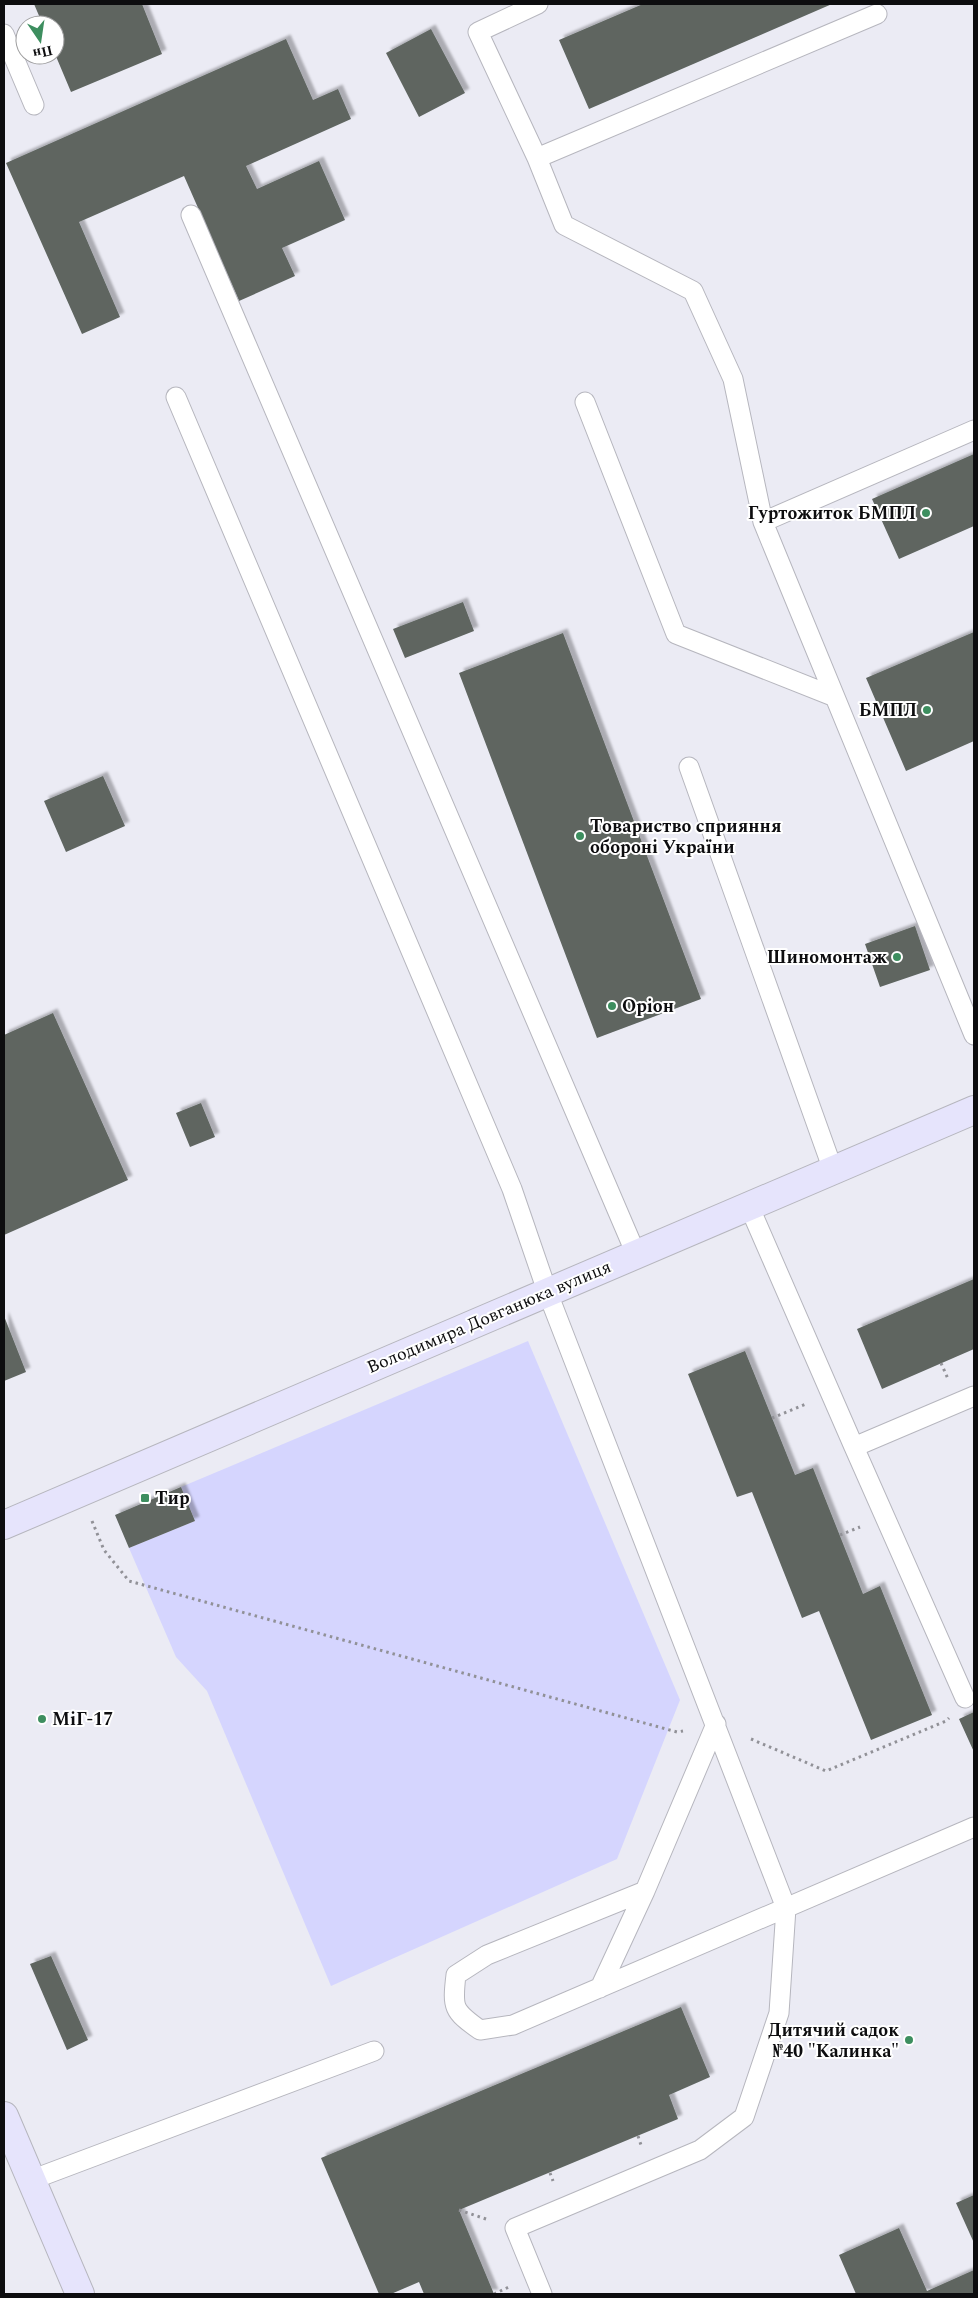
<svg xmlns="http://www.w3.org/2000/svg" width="978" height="2298" viewBox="0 0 978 2298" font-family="Spectral,serif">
<defs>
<filter id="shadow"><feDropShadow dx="4.5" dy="-4.5" stdDeviation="1" flood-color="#0004"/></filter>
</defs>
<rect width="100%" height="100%" fill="#ebebf4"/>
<!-- green -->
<path fill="#d5d5fe" d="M528,1341L680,1700L617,1859L331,1986L207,1691L176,1657L129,1548L195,1521L181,1487Z"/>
<!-- building -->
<path fill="#5e6560" filter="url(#shadow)" d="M34,4H142L162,54L71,92L55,54V25H43Z
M643,4H832L589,109L559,40Z
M431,29L465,93L419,117L386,53Z
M286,39L313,100L338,89L351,119L246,166L257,189L319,161L345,220L282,248L295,276L239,301L184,176L79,222L120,317L82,334L6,163Z
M974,454V526L899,559L872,499Z
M463,602L474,631L405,658L393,629Z
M974,632V741L906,771L866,678Z
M563,633L701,999L597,1038L459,673Z
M103,776L125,826L66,852L44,801Z
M915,926L930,970L880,987L865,944Z
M53,1013L128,1180L4,1235V1035Z
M201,1103L215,1137L190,1147L176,1113Z
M974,1279V1349L882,1389L857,1329Z
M4,1316L26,1372L4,1381Z
M745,1351L795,1475L813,1468L863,1594L880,1586L932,1715L871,1740L819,1611L802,1618L752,1492L737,1497L688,1374Z
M181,1487L195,1521L129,1548L115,1515Z
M974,1712V1752L959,1719Z
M51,1956L88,2040L67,2050L30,1964Z
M681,2007L710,2077L669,2095L678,2119L459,2210L494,2294H424L419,2282L391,2294H379L321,2158Z
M974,2195V2243L956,2203Z
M899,2228L927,2291L974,2270V2294H856L839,2255Z"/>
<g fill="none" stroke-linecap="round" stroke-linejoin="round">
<defs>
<path id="service" d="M538,4L478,32L537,158L564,225L693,291L733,379L763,522L974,1035
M4,34L34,105
M537,158L877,14
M191,215L636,1254
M176,397L512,1189L547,1291L786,1908L779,2013L744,2117L700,2150L515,2228L542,2294
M585,402L676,634L835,697
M763,522L974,430
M689,767L833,1170
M749,1206L854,1447
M965,1698L854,1447L974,1396
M645,1891L487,1955L456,1975C452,2008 453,2011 480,2030L513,2025L974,1827
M600,1988L645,1891L716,1724
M31,2180L374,2051"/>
<path id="secondary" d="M4,1525L974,1110
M4,2116L80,2294"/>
</defs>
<!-- service casing -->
<use href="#service" stroke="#b6b6be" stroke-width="21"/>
<!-- secondary casing -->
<use href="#secondary" stroke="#b6b6be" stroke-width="30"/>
<!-- path -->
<path stroke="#919197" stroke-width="3" stroke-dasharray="2.5 4" stroke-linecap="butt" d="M941,1363L948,1379
M772,1418L806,1404
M92,1521L104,1550L129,1581L677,1732L683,1731
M840,1535L860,1527
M751,1739L826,1771L946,1721L949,1718
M638,2136L641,2145
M550,2173L553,2181
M459,2210L489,2220
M494,2294L509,2287"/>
<!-- service -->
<use href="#service" stroke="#fff" stroke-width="19"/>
<!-- secondary -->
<use href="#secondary" stroke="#e6e4fc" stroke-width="28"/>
</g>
<!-- markers -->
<g fill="#3d8e5f" stroke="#fff" stroke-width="2">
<circle cx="926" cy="513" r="5"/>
<circle cx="927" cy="710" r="5"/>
<circle cx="580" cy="836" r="5"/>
<circle cx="897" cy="957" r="5"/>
<circle cx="612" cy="1006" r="5"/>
<rect x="140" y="1493" width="10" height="10" rx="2.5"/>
<circle cx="42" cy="1719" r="5"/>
<circle cx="909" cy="2040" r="5"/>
</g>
<g text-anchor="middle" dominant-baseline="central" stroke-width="4" stroke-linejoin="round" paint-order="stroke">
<!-- poi labels -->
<g font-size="18" font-weight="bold" fill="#0d0d0f" stroke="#fff" text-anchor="end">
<text x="916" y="513">Гуртожиток БМПЛ</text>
<text x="917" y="710">БМПЛ</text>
<text x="590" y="826" text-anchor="start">Товариство сприяння<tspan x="590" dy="21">обороні України</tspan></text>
<text x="887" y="957">Шиномонтаж</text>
<text x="622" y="1006" text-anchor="start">Оріон</text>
<text x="155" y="1498" text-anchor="start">Тир</text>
<text x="52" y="1719" text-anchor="start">МіГ-17</text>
<text x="899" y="2030">Дитячий садок<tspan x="899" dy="21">№40 "Калинка"</tspan></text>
</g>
<!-- street labels -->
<g font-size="18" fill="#0d0d0f" stroke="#fff">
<text transform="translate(489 1317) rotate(-23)">Володимира Довганюка вулиця</text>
</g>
</g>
<!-- border -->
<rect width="978" height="2298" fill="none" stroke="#0d0d0f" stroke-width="10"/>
<!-- north arrow -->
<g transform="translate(40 40) rotate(167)"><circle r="24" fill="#ffffff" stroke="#9e9e9f"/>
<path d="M0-4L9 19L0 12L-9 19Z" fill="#3d8e5f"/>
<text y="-8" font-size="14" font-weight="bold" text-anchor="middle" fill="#0d0d0f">Пн</text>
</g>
</svg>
